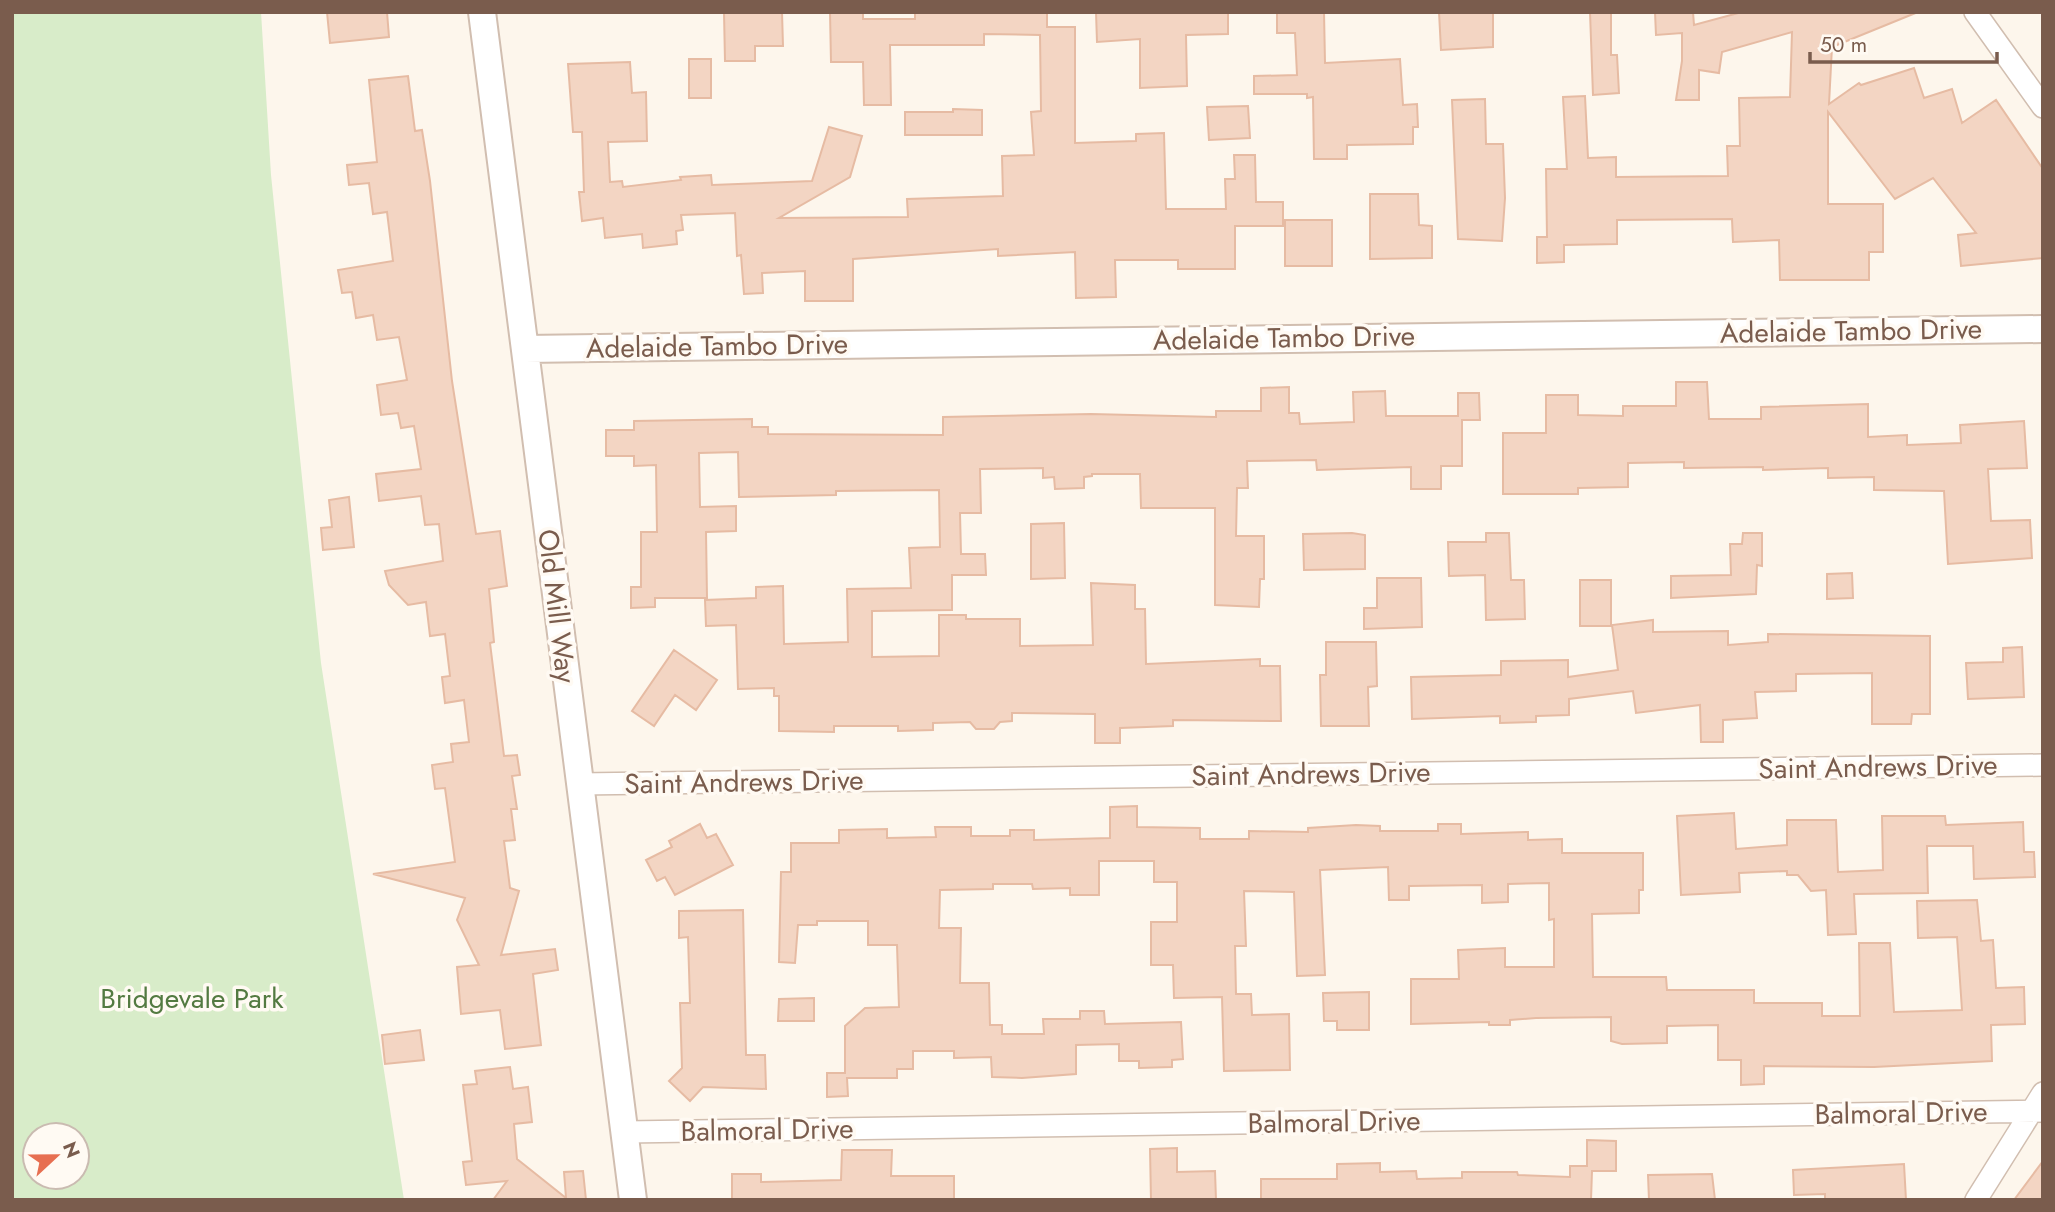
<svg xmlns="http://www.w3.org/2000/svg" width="2055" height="1212" viewBox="0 0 2055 1212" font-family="Jost,sans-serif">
<rect width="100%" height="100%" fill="#fdf6ec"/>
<!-- green -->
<path fill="#d8ecc9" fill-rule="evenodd" d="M12,12H261L271,175L321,663L404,1200H12ZM35,1135H77V1177H35Z"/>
<!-- building -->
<path fill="#f3d5c3" stroke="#e6bba3" stroke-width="2" d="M327,12H387L389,37L330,43Z
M724,12H782L783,46H755V61H725Z
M830,12H863V19H915V12H1047V27H1075V143L1136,141V134L1164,133L1166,209H1226L1225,179H1235L1234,155H1255L1256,202H1283V226H1235V269H1178V260H1115L1116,297L1076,298L1075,252L998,256V249L853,259V301H805V271L762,273L763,293L744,294L741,255L737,256L735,213L681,215L683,230L676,231L677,244L643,248L642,234L605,238L603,218L582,221L579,192H584L582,132H573L568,64L630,62L632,93L646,92L647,141L608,142L610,182L622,181L623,187L681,180L680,177L711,175L712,185L812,181L829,127L862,136L850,177L779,218L908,217L907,199L1003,196L1002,156L1034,155L1031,112L1041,111L1040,35L984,34V45H890L891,105H864L863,62H831Z
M1096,12H1228V34L1186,35L1187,86L1140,88V39L1097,42Z
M1277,12H1324L1325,63L1400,59L1403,105L1417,104L1418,127H1413V144L1347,145V159H1314L1313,97L1307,98V94H1254V76L1297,75L1295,33H1277Z
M1439,12H1493V47L1441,50Z
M1590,12H1611V55H1617L1619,93L1593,95Z
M1655,12H1693L1694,25L1742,12H1918L1832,47L1829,104L1859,83L1861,85L1914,68L1924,98L1952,89L1962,123L1996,100L2043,169V258L1961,266L1958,235L1976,233L1933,178L1895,199L1828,112V204H1883V252H1869V280H1780L1779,240L1733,242L1732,219L1617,220V244L1564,245V262L1537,263V237H1547L1546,169H1567L1563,97L1585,96L1588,158L1616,157V177L1728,176L1727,146H1740L1739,98L1790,97L1792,32L1722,52L1719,73L1699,70V100H1676L1682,61V33L1656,35Z
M689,59H711V98H689Z
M408,76L415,131L422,130L430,181L452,381L476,534L500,531L507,586L489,589L494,642L490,643L504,756L517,755L520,775L512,776L517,809H511L515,840L504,841L510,888L519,891L501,955L555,949L558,970L533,974L541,1045L505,1049L500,1010L461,1014L457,967L479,965L457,920L465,898L373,874L455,862L445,788L435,789L432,765L453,762L451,744L469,742L464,700L445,703L442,677L450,676L445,634L430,636L426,602L408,605L389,585L385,571L443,561L439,524L425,525L421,496L379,501L376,474L421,469L414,426L401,428L398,413L381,415L377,385L407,380L399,337L377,340L373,315L356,318L352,292L342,293L338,270L393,261L387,212L373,214L369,183L349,185L347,165L377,162L369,80Z
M1485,99L1486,144H1503L1505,198L1502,241L1458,239L1452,100Z
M1248,106L1250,138L1209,140L1207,107Z
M953,109L982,110V135H905V112H953Z
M1370,194H1418L1419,225L1432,226V258L1370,259Z
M1285,220H1332V266H1285Z
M1676,382H1707L1709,419H1761V407L1868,404V437L1907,435V445L1961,443L1960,425L2024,421L2027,468L1988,469L1991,521L2030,520L2032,558L1948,564L1944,491L1874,490V477L1828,478V468L1763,470V467L1684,468V462L1628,463V487L1578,488V494H1503V433H1546V395H1578V415L1623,416V406H1676Z
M1289,387V413H1299L1300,424L1354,422L1353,392L1385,391L1386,416H1458V393H1479L1480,420H1462V466H1441V489H1411V467L1317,470L1316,460L1247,461L1248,488H1237L1236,536H1264V579H1260L1259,607L1215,605V508H1141L1140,474H1092V476L1084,477V488L1055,489L1054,477L1043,478V468L980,469L981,513H960L961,554H985L986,575H952V610L872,611V657L939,656V615H966V619H1020V646L1093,645L1091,583L1135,585V609H1145L1146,664L1260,659V666H1280L1281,721L1173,720V726L1120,728V743H1095V714L1012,713V721L1000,722L994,729H976L970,722L933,723V730L898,731V726H834V732L779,731V696H774V688L738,689L736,625L706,626L705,600L756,598V587L783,586L784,644L848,642L847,589L911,588L909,548L940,547L939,490L836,491V495L739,497L738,452L699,453L700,507L736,506V531L706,532L707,598H655V607L631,608V587H641V532H657L656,465L634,466V456H606V430H634V421L752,419V427H768V434L943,435V417L1091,414L1216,417V411H1261V388Z
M349,497L354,547L323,550L321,528L332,527L329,500Z
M1064,523L1065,578L1031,579V524Z
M1352,533L1365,535V569L1304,570L1303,534Z
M1486,533H1509L1511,580H1524L1525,619L1486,620L1485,575L1449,576L1448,542H1486Z
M1743,533H1762V566L1757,565L1756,594L1671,598V576L1731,575L1730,544H1742Z
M1852,573L1853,598L1827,599V574Z
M1377,578H1421L1422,627L1364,629V608H1377Z
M1580,580H1611V626H1580Z
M1653,620V632L1728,631V645L1768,642V634L1930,636V714H1912L1911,724H1872V673L1796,674V691L1755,692L1757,718L1723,720V742H1701L1700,705L1636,713L1633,691L1569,699V715L1536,716V722L1500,723V716L1412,719L1411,677L1501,675V661L1568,660V677L1618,670L1612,625Z
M1326,642H1376L1377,686L1368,687L1369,726H1321L1320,675H1326Z
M2022,647L2024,697L1968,699L1966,663L2003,662V648Z
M674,650L717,680L696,710L675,695L654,726L632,711Z
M1137,806V827L1200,828V839H1249V831L1308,832V828L1356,825L1380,826V831H1438V824H1461V834L1528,832V840L1562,839V853H1643V890H1639V913L1592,914L1593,977H1666L1667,990H1754V1003H1822V1016H1860L1859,943H1890L1894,1012L1962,1010L1957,937L1918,938L1917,901L1977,900L1981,941L1993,940L1996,988L2024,987L2025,1024L1991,1025L1992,1061L1874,1067L1764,1066V1084L1741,1085V1060H1718V1025L1667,1026V1043L1622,1044L1611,1041V1017L1536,1018L1510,1020V1025H1489V1022L1411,1024V979H1459L1458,950L1505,948V967H1554V919L1549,920V883L1508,884V902L1482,903V885L1409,886V900H1389L1388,867L1320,870L1325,975L1297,976L1294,892L1244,891L1246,946H1235L1236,994H1251L1252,1015L1289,1014L1290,1070L1224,1071L1222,997L1174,998L1173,965H1151V922H1177V882H1154V861H1099V895H1070V888L1033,889L1032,884H993V889L940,890L939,928H961L960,983H989L990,1025H1002V1034H1044L1043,1019H1080V1011H1104L1105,1024L1181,1022L1183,1059L1172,1060V1067L1139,1068V1061H1119V1044L1076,1045V1074L1022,1078L992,1077L991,1057L954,1058V1051H913V1069H897V1078H847L848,1096L827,1097V1073H845V1026L865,1008L899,1007L897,945H868V921H817V925H798L795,963L779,962L781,872H791V843H839V830L887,829V838L936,837L935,827H971V836H1010V830H1034V840L1110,838V807Z
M1734,813L1736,849L1787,845V820H1836L1838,872L1883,870L1882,816H1945L1946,825L2023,822L2024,852H2034L2035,877L1974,879L1973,846H1927L1928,893L1854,894L1856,934L1828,935L1826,890L1811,891L1798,875H1787V871L1739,873L1740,892L1681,895L1677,816Z
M700,824L707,838L716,834L733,865L675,895L665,877L657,881L646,860L672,847L669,841Z
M743,910L746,1055H765L766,1089L703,1087L690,1101L669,1081L682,1068L680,1003H690L688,937L679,938V911Z
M1369,992V1030H1337V1021H1324L1323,993Z
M814,998V1021H778L779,999Z
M420,1030L424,1060L385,1064L382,1035Z
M510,1067L513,1089L528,1087L532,1122L514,1124L517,1159L566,1198L564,1172L583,1171L586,1200H493L507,1181L466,1185L463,1162L472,1161L463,1085L477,1084L475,1071Z
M1587,1140L1616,1141V1171H1592L1591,1200H1261V1179H1337V1164L1380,1163V1172L1416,1171L1417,1179L1462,1178V1172H1517L1518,1175L1570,1177V1166H1587Z
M1177,1148V1172L1215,1171L1216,1200H1151L1150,1149Z
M842,1150H892L891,1176H954V1200H732V1174H761V1182L841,1180Z
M2043,1161V1200H2014Z
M1904,1164L1906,1200H1825V1194L1794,1195L1793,1170Z
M1712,1174L1715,1200H1649L1648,1175Z"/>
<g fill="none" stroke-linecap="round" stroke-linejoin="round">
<defs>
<path id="minor" d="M1975,12L2043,107
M579,784L2043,765
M625,1132L2043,1111
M1976,1200L2043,1093"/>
<path id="tertiary" d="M482,12L633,1200
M525,349L2043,329"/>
</defs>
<!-- minor casing -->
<use href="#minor" stroke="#d1beb0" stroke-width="24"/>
<!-- tertiary casing -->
<use href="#tertiary" stroke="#d1beb0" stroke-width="30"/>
<!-- minor -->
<use href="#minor" stroke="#fff" stroke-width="21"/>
<!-- tertiary -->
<use href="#tertiary" stroke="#fff" stroke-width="26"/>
</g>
<g text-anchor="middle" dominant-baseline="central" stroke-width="7" stroke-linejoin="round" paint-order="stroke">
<!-- street labels -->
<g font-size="28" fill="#7a5c4d" stroke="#fffaf3">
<text transform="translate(1851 331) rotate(-1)">Adelaide Tambo Drive</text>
<text transform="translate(1284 338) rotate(-1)">Adelaide Tambo Drive</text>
<text transform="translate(717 346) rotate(-1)">Adelaide Tambo Drive</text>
<text transform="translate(557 606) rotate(83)">Old Mill Way</text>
<text transform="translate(1878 767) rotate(-1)">Saint Andrews Drive</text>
<text transform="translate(1311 774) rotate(-1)">Saint Andrews Drive</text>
<text transform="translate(744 782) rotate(-1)">Saint Andrews Drive</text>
<text transform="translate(1901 1113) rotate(-1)">Balmoral Drive</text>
<text transform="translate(1334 1122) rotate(-1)">Balmoral Drive</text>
<text transform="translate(767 1130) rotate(-1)">Balmoral Drive</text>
</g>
<!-- park labels -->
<g font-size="28" fill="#537a41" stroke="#fffaf3">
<text x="192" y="998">Bridgevale Park</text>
</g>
</g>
<!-- border -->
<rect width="2055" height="1212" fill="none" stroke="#7a5c4d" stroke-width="28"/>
<!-- north arrow -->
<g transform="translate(56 1156) rotate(68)"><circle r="33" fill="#fffaf3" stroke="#cabbb1" stroke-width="2"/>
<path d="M0-5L12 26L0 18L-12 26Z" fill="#e76f51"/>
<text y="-10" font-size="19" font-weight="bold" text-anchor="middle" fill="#7a5c4d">N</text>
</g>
<!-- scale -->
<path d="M1810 52v10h187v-10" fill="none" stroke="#7a5c4d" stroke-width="3.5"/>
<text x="1820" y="52" font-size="21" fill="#7a5c4d" stroke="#fffaf3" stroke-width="5" paint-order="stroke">50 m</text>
</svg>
